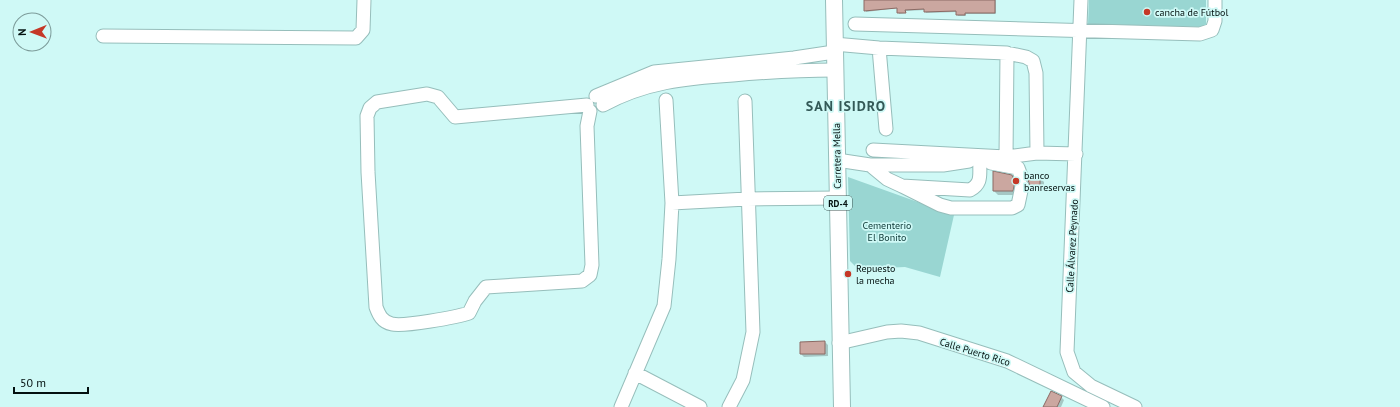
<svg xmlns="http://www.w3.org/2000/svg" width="1400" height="407" viewBox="0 0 1400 407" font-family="'PT Sans',sans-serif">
<rect width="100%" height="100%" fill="#cff9f6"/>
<!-- green -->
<path fill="#99d6d2" d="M1089,0H1206V27L1088,24Z
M848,177L954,215L940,277L905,267L858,269L850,261Z"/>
<!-- shadow -->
<path fill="#0003" d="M865,0H996V14H966V16H958L957,12L926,13L925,10L906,11V13L899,14L898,8L866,12Z
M1012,176L1020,187L1017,195H998L994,191Z
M1039,177L1044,182V190H1035L1031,185Z
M825,342L828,345V356L804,357L801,354Z
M1061,397L1064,400L1061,407H1044Z"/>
<!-- building -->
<path fill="#cba7a0" stroke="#8b6a64" d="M864,0H995V13H965V15H956V11L924,12V9L905,10L906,13H897V8L864,11Z
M993,171L1012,175L1015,182L1013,191H993Z
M1029,176H1040V186H1030L1028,180Z
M825,341V354H800V342Z
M1051,391L1062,396L1057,407H1043Z"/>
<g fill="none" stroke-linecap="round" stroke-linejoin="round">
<defs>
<path id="minor" d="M1081,0L1067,352L1074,372L1091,386L1135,407
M855,24L1200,34L1212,30L1215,21V0
M103,36L356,38L363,30L364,0
M834,44L879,48L1007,53L1026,57L1033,61L1036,73L1037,153
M879,48L886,129
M596,96L654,72L794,58L834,52
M587,105L455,117L438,97L427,94L377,102L370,108L367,116L368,172L376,307C379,315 382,322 392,324C403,327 457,317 469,313L475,301L486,287L582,281L590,275L592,265L587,126L590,111
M603,105C645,82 686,78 733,75C767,72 801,70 835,70
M873,150L1006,157L1037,153L1076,154
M1006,157L1007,53
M837,160L870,165H943L969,161
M991,163L1018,168L1021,176
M870,165L887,179L902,186L970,190C983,183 979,174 980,162
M902,186L940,205L951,208H1012L1018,205L1022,186
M672,203L747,199L838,198
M839,343L887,332L901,331L919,333L1007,361L1103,407
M635,373L700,407
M621,407L664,306L669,259L672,203L666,100
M729,407L743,380L753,332L745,101"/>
<path id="major" d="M834,0L842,407"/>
</defs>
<!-- minor casing -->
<use href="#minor" stroke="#96bebb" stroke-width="15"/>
<!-- major casing -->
<use href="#major" stroke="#96bebb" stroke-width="18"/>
<!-- minor -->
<use href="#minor" stroke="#fff" stroke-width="13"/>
<!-- major -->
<use href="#major" stroke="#fff" stroke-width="16"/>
</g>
<!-- markers -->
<g fill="#c53827" stroke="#cff9f6" stroke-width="1.5">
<circle cx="1147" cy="12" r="4"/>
<circle cx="1016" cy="181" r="4"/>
<circle cx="848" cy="274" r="4"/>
</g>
<g text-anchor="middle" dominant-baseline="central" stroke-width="3.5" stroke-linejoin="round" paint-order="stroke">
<!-- shield labels -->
<rect fill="#cff9f6" stroke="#405654" stroke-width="1" x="824" y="196" width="28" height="14" rx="3"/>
<g font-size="9" font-weight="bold" fill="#03100f">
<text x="838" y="203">RD-4</text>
</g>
<!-- poi labels -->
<g font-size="10" fill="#03100f" stroke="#cff9f6" text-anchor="start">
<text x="1155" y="12">cancha de Fútbol</text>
<text x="1024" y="175">banco<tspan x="1024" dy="12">banreservas</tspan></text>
<text x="856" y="268">Repuesto<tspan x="856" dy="12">la mecha</tspan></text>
</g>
<!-- street labels -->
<g font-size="10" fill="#03100f" stroke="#cff9f6">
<text transform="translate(837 156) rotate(-91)">Carretera Mella</text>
<text transform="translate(1072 246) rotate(-87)">Calle Álvarez Peynado</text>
<text transform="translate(975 352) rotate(17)">Calle Puerto Rico</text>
</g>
<!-- park labels -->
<g font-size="10" fill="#0c3634" stroke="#cff9f6">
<text x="887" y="225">Cementerio<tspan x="887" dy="12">El Bonito</tspan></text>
</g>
<!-- district labels -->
<g font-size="14" font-weight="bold" letter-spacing="1" fill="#335957" stroke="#cff9f6">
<text x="846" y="106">SAN ISIDRO</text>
</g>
</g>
<!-- north arrow -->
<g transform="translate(32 32) rotate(269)"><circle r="19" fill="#cff9f6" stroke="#7d9c9a"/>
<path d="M0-3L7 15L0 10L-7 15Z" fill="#c53827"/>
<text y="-6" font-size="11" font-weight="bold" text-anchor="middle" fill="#03100f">N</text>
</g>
<!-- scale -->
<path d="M14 387v6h74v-6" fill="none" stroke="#03100f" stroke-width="2"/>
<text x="20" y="387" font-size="12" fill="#03100f" stroke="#cff9f6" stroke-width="3" paint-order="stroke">50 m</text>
</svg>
